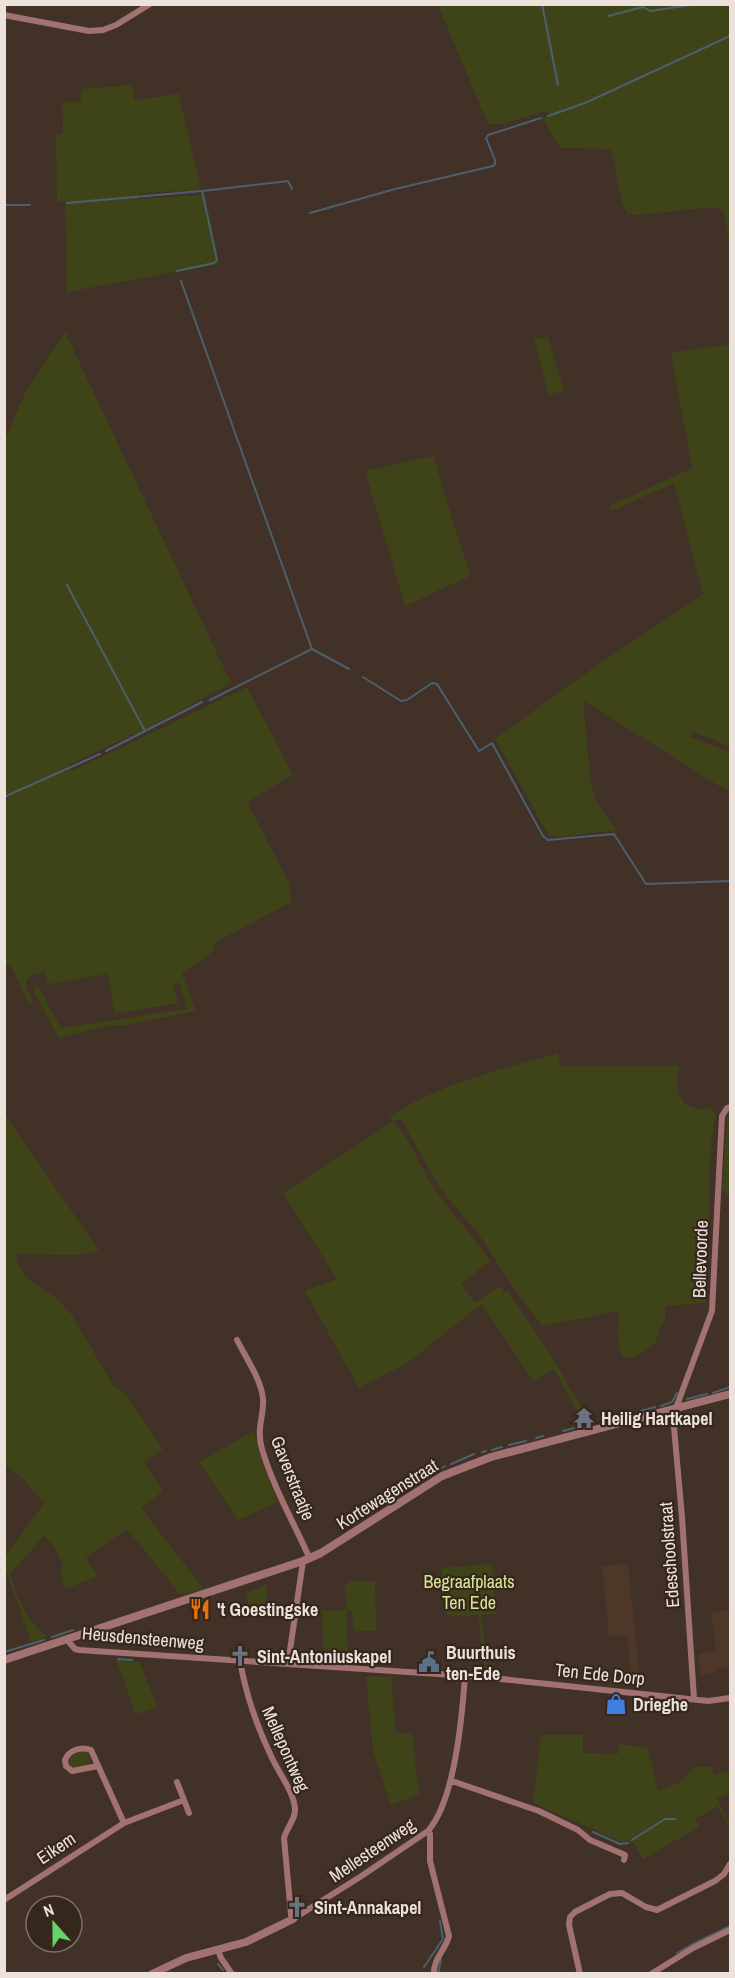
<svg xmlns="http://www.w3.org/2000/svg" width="735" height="1978" viewBox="0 0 735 1978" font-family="'Archivo Narrow',sans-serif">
<rect width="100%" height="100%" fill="#413127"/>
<!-- built -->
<path fill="#4d3729" d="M628,1564L636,1642L640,1679L631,1677L627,1636L609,1637L602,1566Z
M730,1610V1667L715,1671V1673L700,1675L698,1654L716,1651L711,1612Z"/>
<!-- green -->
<path fill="#3e4418" d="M438,5H730V244L723,211L715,207L636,215L628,214C617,197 618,169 610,149L560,148L545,122L541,118L551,115L546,111L502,124H488Z
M132,85L134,100L179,94L201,190L139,193V199L205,195L219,264L67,292L65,202H57L56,134L63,133L62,102H81V89Z
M65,332L231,683L154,725L70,764L72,771L247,687L293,775L247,802L289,883L291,902L214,943L215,950L182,973L196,1011L127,1025L107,1026L59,1038L34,992V988L38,986L61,1028L187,1009L179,982L173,983L178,1003L115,1014L108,974L48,984L45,972L32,975L26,980V986L33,1003L29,1004L12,968L5,963L4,801L8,799L4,795L5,440L26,391Z
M548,337L564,390L549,395L534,339Z
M730,344V746L693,732L690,737L730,752V790L719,786L583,700L591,785L596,801L616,830L562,837L549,836L495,739L576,680L703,594L674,483L612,511L609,506L692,468L671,353Z
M433,456L470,576L405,606L365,471Z
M558,1053L560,1066H678V1093L685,1104L698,1109L711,1108L716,1115L711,1143L706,1303L665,1306V1321L659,1329L656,1342L636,1357H626L622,1355C615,1341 618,1325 619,1311L542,1326L513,1287L480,1236L439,1187L401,1119L393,1122C410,1138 418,1162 430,1182C448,1210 472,1234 490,1261L461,1284L475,1303L500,1286L505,1293L508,1291L553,1358L590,1423L584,1424L554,1369L533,1381L482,1304L407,1363L359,1388L305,1291L337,1279L283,1193L392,1122L390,1117C439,1083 502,1070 558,1053Z
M730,1112V1195L722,1192L727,1118Z
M5,1114L99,1251L80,1255L16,1254L20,1267L26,1278L58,1299L72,1315L113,1385L125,1394L163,1449L144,1462L163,1491L141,1508L204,1589L187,1594L179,1593L127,1529L86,1558L98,1576L65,1589L60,1573L63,1567C60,1555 53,1545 44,1536L10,1574C15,1591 22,1609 33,1623C37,1629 43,1632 47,1637L31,1642L4,1564L5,1557L44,1503L20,1476L5,1466Z
M254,1431L262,1462L278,1502L238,1520L199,1462Z
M492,1564L496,1614L481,1615L488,1669L485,1670L478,1615L447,1617L441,1568Z
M375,1581L376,1631H354L352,1611L347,1610L348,1661L324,1659L322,1611L346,1610L345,1585L350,1582Z
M267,1585L266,1608L254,1621L245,1593Z
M116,1660L140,1662L157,1707L136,1714Z
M366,1676L391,1677L396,1733H412L419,1794L391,1805L373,1751Z
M541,1735H583V1753L618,1754L620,1744L648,1748L658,1791L681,1782L695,1767H711L714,1775L730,1770V1792L717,1799L730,1824V1829L718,1806L695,1819L699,1827L643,1859L634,1843L622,1842L533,1803Z
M81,1751L89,1754L90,1763L86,1766L72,1767L69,1763L71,1756Z"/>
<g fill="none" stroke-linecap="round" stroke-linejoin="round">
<!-- stream -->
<path stroke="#4b606e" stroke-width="2" d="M542,4L558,85
M608,16L643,7L650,11L697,4
M548,116L585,103L730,36
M67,203L202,191L288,181L292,189
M4,205H30
M310,213L395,189L493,166L495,164V160L486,138L488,135L541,118
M177,271L214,263L217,260L202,191
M181,281L312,649
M67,585L145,731
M363,677L401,701L407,700L432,683L437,684L479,751L492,743L543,836L548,840L614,834L646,884L730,881
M210,700L312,649L349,669
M106,751L202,702
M4,797L100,754
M713,1393L730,1387
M687,1399L707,1394
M661,1406L672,1402L677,1393
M641,1411L655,1407
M587,1425L590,1424
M563,1431L574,1428
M536,1438L543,1436
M509,1445L526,1441
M492,1450L502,1447
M482,1452L486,1451
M451,1464L474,1454
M440,1469L445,1466
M424,1478L433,1473
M52,1637L73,1630
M4,1652L44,1640
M118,1659L132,1660
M593,1832L620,1844L628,1843
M632,1840L665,1819H675
M677,1953L691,1945L730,1926
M218,1964L223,1970
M424,1967L443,1939L440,1921
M438,1974L441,1960"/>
<!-- minor -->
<path stroke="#a17271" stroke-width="6" d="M4,15L89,31L103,30L116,25L150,4
M237,1340C246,1358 261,1379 263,1399C264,1417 256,1428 262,1449C273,1487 294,1523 310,1559
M67,1640L75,1649L79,1650L483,1677L708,1701L730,1698
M240,1661C246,1695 257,1727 272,1758C279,1773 293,1791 295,1808C296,1819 287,1827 284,1838L291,1915L293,1919L360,1877L428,1831C455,1800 462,1717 465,1676
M288,1664L303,1561
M694,1699L682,1517L673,1416L712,1311L722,1116L727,1108L730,1107
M98,1766L72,1771L66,1766L65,1760C69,1750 81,1746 91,1750L124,1823
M452,1781L539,1811L578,1830L590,1840L625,1855L624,1860
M177,1782L189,1813
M428,1831L430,1834V1861L449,1936C446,1949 433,1959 434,1974
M4,1900L124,1823L184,1800
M218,1950L221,1958L232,1974
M580,1974L569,1925L570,1917L575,1912L610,1894L622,1893L646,1907L657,1910L715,1881L724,1874L730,1864
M651,1974L693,1948L730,1930"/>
<!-- tertiary -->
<path stroke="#a17271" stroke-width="8" d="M4,1660L303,1561L321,1553L442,1476L491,1457L730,1394
M152,1974L186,1958L246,1942L293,1919"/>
</g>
<!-- icons -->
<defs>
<symbol id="temple-bare" viewBox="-9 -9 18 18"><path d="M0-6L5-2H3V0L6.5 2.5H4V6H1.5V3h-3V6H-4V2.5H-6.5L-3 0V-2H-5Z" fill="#6b7280" stroke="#36271d" stroke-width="2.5" paint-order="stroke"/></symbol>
<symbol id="restaurant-bare" viewBox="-9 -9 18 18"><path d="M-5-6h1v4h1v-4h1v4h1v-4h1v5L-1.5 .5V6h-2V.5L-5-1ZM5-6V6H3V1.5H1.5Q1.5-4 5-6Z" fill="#e8710a" stroke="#36271d" stroke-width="2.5" paint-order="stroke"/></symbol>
<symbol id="church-bare" viewBox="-9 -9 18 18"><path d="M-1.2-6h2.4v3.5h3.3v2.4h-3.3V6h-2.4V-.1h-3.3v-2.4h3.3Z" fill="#6b7280" stroke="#36271d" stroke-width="2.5" paint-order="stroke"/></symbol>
<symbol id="civic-bare" viewBox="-9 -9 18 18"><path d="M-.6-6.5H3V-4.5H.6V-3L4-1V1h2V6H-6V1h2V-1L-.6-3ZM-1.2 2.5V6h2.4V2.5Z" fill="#5c6f8a" stroke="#36271d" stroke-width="2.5" paint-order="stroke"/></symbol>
<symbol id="shop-bare" viewBox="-9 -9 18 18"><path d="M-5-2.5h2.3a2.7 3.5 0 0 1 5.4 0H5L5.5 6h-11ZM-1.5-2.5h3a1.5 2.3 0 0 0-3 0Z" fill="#3f7fe0" stroke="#36271d" stroke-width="2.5" paint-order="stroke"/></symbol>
</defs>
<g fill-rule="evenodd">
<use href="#temple-bare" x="569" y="1403" width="30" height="30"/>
<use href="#restaurant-bare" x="185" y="1594" width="30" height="30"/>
<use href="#church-bare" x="225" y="1641" width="30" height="30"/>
<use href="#civic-bare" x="414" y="1647" width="30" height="30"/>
<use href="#shop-bare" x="601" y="1689" width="30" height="30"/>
<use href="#church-bare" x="282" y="1892" width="30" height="30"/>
</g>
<g text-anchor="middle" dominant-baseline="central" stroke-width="4.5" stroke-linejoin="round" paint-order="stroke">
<!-- street labels -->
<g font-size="18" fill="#ece1db" stroke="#36271d">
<text transform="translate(700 1259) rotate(-88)">Bellevoorde</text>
<text transform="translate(293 1478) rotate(68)">Gaverstraatje</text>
<text transform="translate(387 1494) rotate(-32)">Kortewagenstraat</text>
<text transform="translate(669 1555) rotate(-94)">Edeschoolstraat</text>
<text transform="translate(143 1638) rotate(5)">Heusdensteenweg</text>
<text transform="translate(600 1674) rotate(6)">Ten Ede Dorp</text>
<text transform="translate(286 1749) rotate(66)">Mellepontweg</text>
<text transform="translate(56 1848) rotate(-34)">Eikem</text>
<text transform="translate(372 1850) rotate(-34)">Mellesteenweg</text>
</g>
<!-- poi labels -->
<g font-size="18" font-weight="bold" fill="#ece1db" stroke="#36271d" text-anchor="start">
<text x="601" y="1418">Heilig Hartkapel</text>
<text x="217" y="1609">'t Goestingske</text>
<text x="446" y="1652">Buurthuis<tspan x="446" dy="21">ten-Ede</tspan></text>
<text x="257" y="1656">Sint-Antoniuskapel</text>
<text x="633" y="1704">Drieghe</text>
<text x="314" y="1907">Sint-Annakapel</text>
</g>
<!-- park labels -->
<g font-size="18" fill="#d8e698" stroke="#36271d">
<text x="469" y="1581">Begraafplaats<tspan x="469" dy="21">Ten Ede</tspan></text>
</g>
</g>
<!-- border -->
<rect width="735" height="1978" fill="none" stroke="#ece1db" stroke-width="12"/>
<!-- north arrow -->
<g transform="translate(54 1924) rotate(339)"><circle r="28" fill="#36271d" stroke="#7f7169" stroke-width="1.5"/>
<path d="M0-4.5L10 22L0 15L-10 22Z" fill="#64d468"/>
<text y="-9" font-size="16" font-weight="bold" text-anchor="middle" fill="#ece1db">N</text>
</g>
</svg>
